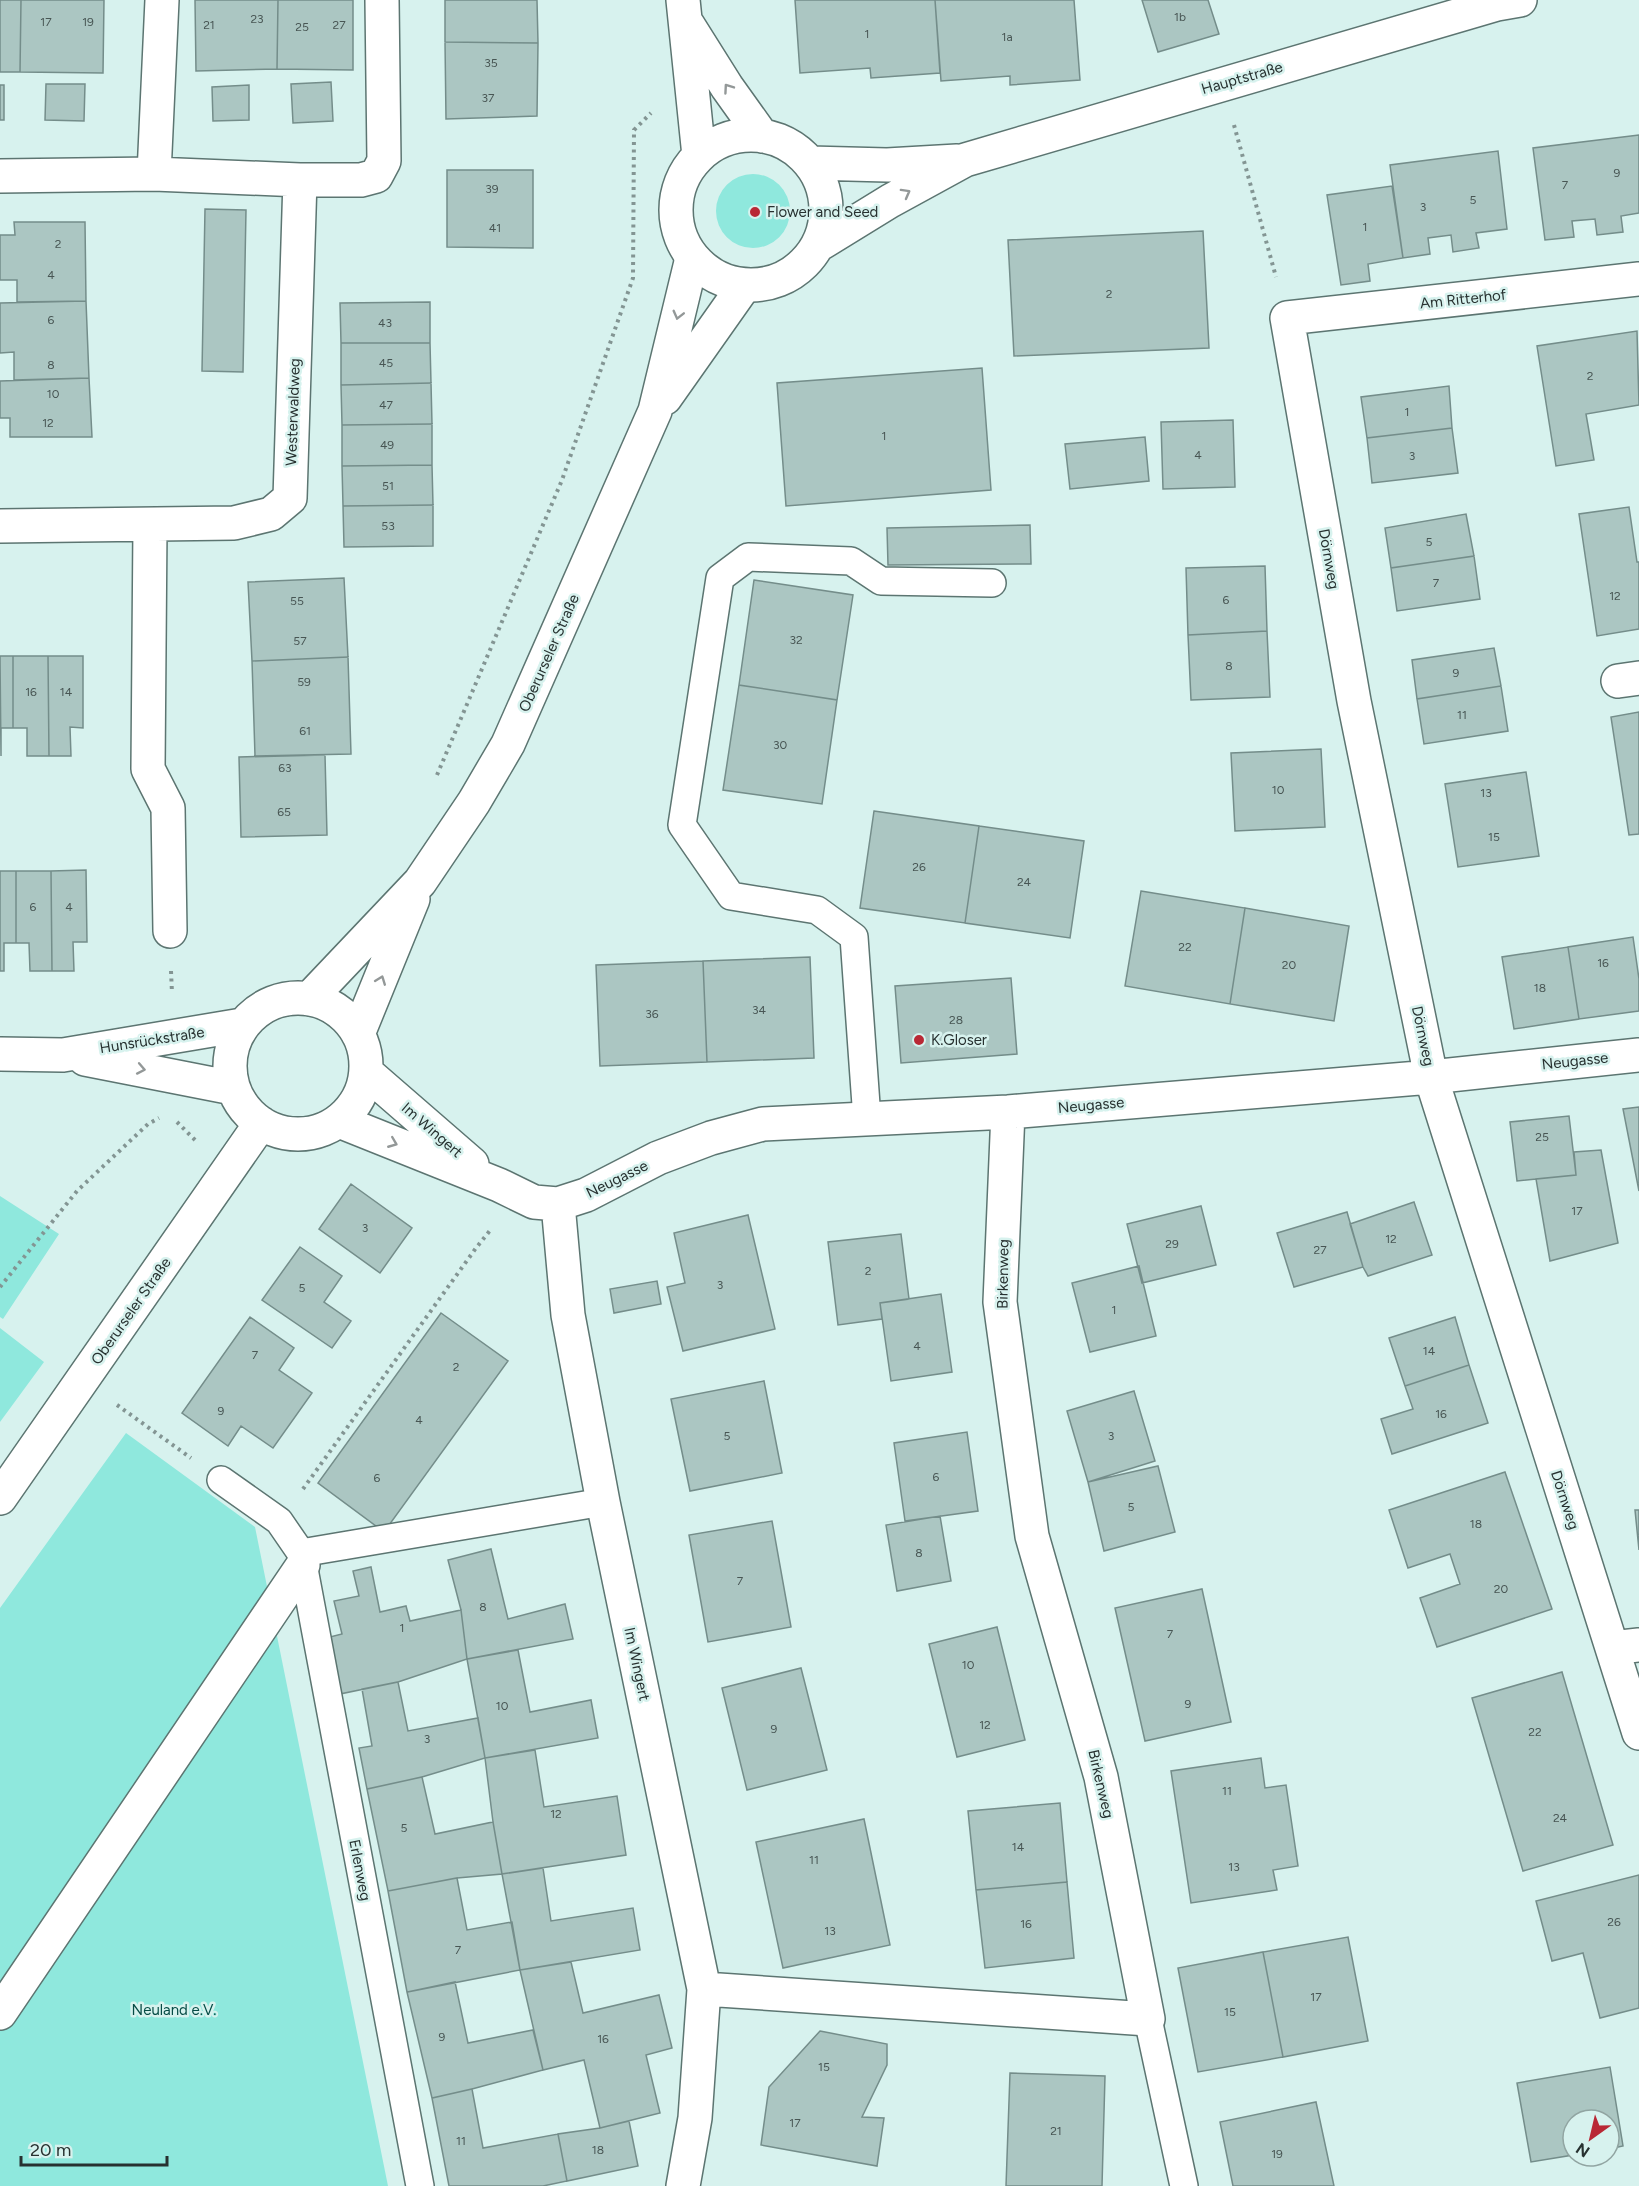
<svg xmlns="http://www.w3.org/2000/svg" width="1639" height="2186" viewBox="0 0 1639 2186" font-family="Figtree,sans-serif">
<rect width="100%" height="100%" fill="#d7f2ee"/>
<!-- green -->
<path fill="#8fe8dd" d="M716 211a37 37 0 1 1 74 0a37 37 0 1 1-74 0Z
M0,1196L59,1234L3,1319L0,1317Z
M0,1328L44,1362L0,1422Z
M126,1433L255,1527L388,2186H0V1608Z"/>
<!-- building -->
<path fill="#abc6c2" stroke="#748d8a" stroke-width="1.5" d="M0,0H21L20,72H0Z
M21,0H104L103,73L20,72Z
M195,0H278L277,69L196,71Z
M278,0H353V70L277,69Z
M445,0H537L538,43L445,42Z
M795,0H935L940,73L871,78L870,68L800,73Z
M935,0H1074L1080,80L1010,85V76L941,81Z
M1142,0H1208L1219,34L1158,52Z
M445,42L538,43L537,116L446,119Z
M331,82L333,121L293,123L291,84Z
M46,84H85L84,121L45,120Z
M0,85H4V120H0Z
M249,85V120L213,121L212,87Z
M1639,135V213L1621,216L1623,232L1597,235L1595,219L1572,221L1574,237L1545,240L1533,148Z
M1498,151L1507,229L1476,233L1479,248L1453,252L1451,235L1428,238L1430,254L1403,258L1390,165Z
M447,170H533V248L447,247Z
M1392,186L1403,258L1368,264L1370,281L1341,285L1327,195Z
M205,209L246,210L243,372L202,371Z
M14,222H85L86,301L17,302V280H0V235H15Z
M1203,231L1209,348L1014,356L1008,240Z
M86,301L89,378L14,380V352L0,353V303Z
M430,302V343H341L340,303Z
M1637,331L1639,405L1586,414L1594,460L1556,466L1537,346Z
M341,343H430L431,383L341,385Z
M982,368L991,490L786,506L777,383Z
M89,378L92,437H10V418H0V381Z
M431,383L432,424L342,425L341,385Z
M1449,386L1452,428L1367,438L1361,397Z
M1233,420L1235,487L1163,489L1161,422Z
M432,424V465L342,466V425Z
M1452,428L1458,473L1372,483L1367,438Z
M1145,437L1149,481L1070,489L1065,444Z
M432,465L433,505L343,506L342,466Z
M433,505V546L344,547L343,506Z
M1629,507L1637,562H1639V629L1597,636L1579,514Z
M1466,514L1474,556L1391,568L1385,528Z
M1030,525L1031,564L888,565L887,528Z
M1474,556L1480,599L1397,611L1391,568Z
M1265,566L1267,631L1188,635L1186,568Z
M344,578L348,657L252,661L248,582Z
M754,580L853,595L837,700L739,685Z
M1267,631L1270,697L1191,700L1188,635Z
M1494,648L1501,686L1417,699L1412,660Z
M0,656H13V728H1V756Z
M13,656H48L49,756H27V728H13Z
M48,656H83V728L70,727L71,756H49Z
M348,657L351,754L255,756L252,661Z
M739,685L837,700L822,804L723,790Z
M1501,686L1508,731L1424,744L1417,699Z
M1639,712V834L1629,835L1611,717Z
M1321,749L1325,827L1235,831L1231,753Z
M325,755L327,835L241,837L239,757Z
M1526,772L1539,856L1458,867L1445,784Z
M874,811L979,826L965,923L860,908Z
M979,826L1084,841L1070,938L965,923Z
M86,870L87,942H73L74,971H52L51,871Z
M0,871H16V943H4V971H0Z
M16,871H51L52,971H30L29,943H16Z
M1141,891L1245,908L1230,1004L1125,986Z
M1245,908L1349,926L1334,1021L1230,1004Z
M1633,937L1639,979V1011L1579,1019L1568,947Z
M1568,947L1579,1019L1514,1029L1502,957Z
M810,957L814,1058L707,1062L703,961Z
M703,961L707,1062L600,1066L596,965Z
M1011,978L1017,1054L901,1063L895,986Z
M1639,1107V1191L1623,1109Z
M1569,1116L1576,1175L1517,1181L1510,1122Z
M1601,1150L1618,1243L1550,1261L1536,1179L1576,1175L1574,1152Z
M351,1184L412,1228L380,1273L319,1229Z
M1414,1202L1432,1255L1368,1276L1363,1267L1350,1224Z
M1201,1206L1216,1265L1142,1283L1127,1224Z
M1347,1212L1363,1267L1294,1287L1277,1233Z
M748,1215L775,1329L683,1351L667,1287L685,1283L674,1233Z
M901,1234L909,1299L880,1303L882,1319L838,1325L828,1242Z
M300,1247L342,1276L324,1302L351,1321L332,1348L262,1300Z
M1139,1266L1156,1336L1090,1352L1072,1283Z
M657,1281L661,1304L614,1313L610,1289Z
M941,1294L952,1372L891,1381L880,1303Z
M441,1313L508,1361L384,1532L318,1483Z
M250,1317L294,1348L279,1370L312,1393L273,1448L241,1426L228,1446L182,1413Z
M1455,1317L1469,1365L1405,1386L1389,1338Z
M1469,1365L1488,1423L1392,1454L1381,1419L1413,1409L1405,1386Z
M764,1381L782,1473L690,1491L671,1399Z
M1134,1391L1155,1461L1088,1482L1067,1411Z
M967,1432L978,1511L905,1521L894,1443Z
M1158,1466L1175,1532L1104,1551L1088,1482Z
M1505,1472L1552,1609L1437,1647L1420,1598L1460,1584L1450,1554L1408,1568L1389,1510Z
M1635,1510H1639V1550Z
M940,1516L951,1581L897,1591L886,1525Z
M772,1521L791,1627L708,1642L689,1535Z
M491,1549L508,1619L565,1604L573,1639L467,1659L461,1610L448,1560Z
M371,1567L380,1612L406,1606L410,1621L461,1610L467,1659L398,1682L335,1695L322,1639L342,1634L334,1601L359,1596L353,1571Z
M1202,1589L1231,1722L1145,1741L1115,1608Z
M997,1627L1025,1740L957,1757L929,1644Z
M518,1650L530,1712L591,1700L598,1738L485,1758L467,1659Z
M801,1668L827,1770L747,1790L722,1688Z
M1562,1672L1613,1845L1523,1871L1472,1698Z
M398,1682L408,1731L478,1718L485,1758L422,1777L367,1789L359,1748L372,1746L362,1689Z
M535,1750L544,1807L617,1796L626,1855L502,1874L493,1822L485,1758Z
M1261,1758L1265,1788L1286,1785L1298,1866L1273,1870L1277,1890L1191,1903L1171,1771Z
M422,1777L435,1834L493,1822L502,1874L457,1878L388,1891L367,1789Z
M1060,1803L1067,1882L976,1890L968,1811Z
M864,1819L890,1945L783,1968L756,1842Z
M543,1868L551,1921L633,1908L640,1950L520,1970L502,1874Z
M1639,1875V2008L1600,2018L1583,1953L1552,1961L1536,1901Z
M457,1878L467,1930L512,1922L520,1970L407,1992L388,1891Z
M1067,1882L1074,1958L985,1968L976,1890Z
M1348,1937L1368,2041L1283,2057L1263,1952Z
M1263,1952L1283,2057L1198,2072L1178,1968Z
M571,1962L583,2013L659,1995L672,2048L646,2055L660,2113L600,2128L584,2060L543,2070L520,1970Z
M455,1982L468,2043L533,2030L543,2070L472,2089L432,2098L407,1992Z
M820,2031L887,2044V2065L862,2117L884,2118L877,2166L761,2145L769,2087Z
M1610,2067L1623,2146L1609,2149V2120H1573V2155L1531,2162L1517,2083Z
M1010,2073L1105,2076L1102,2186H1006Z
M472,2089L483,2148L558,2134L567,2181L543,2186H449L432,2098Z
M1316,2102L1334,2186H1233L1220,2122Z
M629,2121L638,2166L567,2181L558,2134L600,2128Z"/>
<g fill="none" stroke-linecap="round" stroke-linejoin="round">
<defs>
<path id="lane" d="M867,1119L854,937L817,910L731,896L682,825L720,578L748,557L851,561L881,581L992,583
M221,1480L279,1521L301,1553L420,2186
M301,1553L603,1502
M1148,2019L1184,2186"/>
<path id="street" d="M154,174L162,0
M0,176L154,174L300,180H361L376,176L384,161L382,0
M1639,279L1287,318L1354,701L1431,1077L1639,1733
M665,398L744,286
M0,526L234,523L271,514L290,498L300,180
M150,526L148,769L168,808L170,931
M1618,681L1639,678
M230 1066a68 68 0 1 1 136 0a68 68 0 1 1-136 0Z
M310,998L420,882L474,802L508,744L655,411L692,258
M358,1034L413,899
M0,1054L63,1055L242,1025
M85,1059L233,1088
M366,1072L472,1164
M339,1121L499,1185L534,1202L558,1204L586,1195L658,1158L711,1138L763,1124L1008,1112L1431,1077L1639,1055
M558,1204L568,1315L603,1502L704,1989L695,2118L683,2186
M0,1498L261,1123
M1612,1648L1639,1645
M704,1989L1148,2019L1101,1777L1032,1536L1000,1302L1008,1112
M0,2013L303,1565"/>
<path id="secondary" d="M683,0L699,156
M688,25L727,87L762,136
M676 210a75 75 0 1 1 150 0a75 75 0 1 1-150 0Z
M810,163L887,165L957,161
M820,244L890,201L965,160L1497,4L1520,0"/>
</defs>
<!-- lane casing -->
<use href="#lane" stroke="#5c7571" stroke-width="30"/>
<!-- street casing -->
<use href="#street" stroke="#5c7571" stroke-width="36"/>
<!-- secondary casing -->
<use href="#secondary" stroke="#5c7571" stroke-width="36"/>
<!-- path -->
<path stroke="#839593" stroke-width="4" stroke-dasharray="3 4.5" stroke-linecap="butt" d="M1234,125L1276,277
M437,775L562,480L633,278L634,130L651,113
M171,971L172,993
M177,1122L197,1142
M0,1287L77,1191L148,1124L159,1118
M117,1405L191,1458
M303,1489L476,1248L492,1228"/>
<!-- lane -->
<use href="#lane" stroke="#fff" stroke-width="27"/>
<!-- street -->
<use href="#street" stroke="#fff" stroke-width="33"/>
<!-- secondary -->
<use href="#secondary" stroke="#fff" stroke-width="33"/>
</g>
<!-- one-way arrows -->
<defs><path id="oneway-chevron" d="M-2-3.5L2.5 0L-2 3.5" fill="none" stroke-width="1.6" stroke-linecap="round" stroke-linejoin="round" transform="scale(1.5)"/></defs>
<g stroke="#939898">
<use href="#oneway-chevron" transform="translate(728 88) rotate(-125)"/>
<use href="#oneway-chevron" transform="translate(906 193) rotate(-29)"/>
<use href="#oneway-chevron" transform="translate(678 315) rotate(104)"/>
<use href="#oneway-chevron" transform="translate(381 980) rotate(-69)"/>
<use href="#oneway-chevron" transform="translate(141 1069) rotate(11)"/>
<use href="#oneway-chevron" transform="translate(393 1143) rotate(22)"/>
</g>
<!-- markers -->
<g fill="#b92835" stroke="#d7f2ee" stroke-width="2">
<circle cx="755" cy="212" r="6"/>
<circle cx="919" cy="1040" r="6"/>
</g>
<g text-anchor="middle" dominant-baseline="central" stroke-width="5" stroke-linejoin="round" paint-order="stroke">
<!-- number labels -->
<g font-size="12" fill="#485654">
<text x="1180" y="17">1b</text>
<text x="257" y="19">23</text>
<text x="46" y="22">17</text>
<text x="88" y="22">19</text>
<text x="209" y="25">21</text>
<text x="339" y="25">27</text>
<text x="302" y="27">25</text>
<text x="867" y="34">1</text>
<text x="1007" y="37">1a</text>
<text x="491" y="63">35</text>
<text x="488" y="98">37</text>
<text x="1617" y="173">9</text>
<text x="1565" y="185">7</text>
<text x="492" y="189">39</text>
<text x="1473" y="200">5</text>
<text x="1423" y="207">3</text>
<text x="1365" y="227">1</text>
<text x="495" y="228">41</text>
<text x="58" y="244">2</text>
<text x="51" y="275">4</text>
<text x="1109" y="294">2</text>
<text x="51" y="320">6</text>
<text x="385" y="323">43</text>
<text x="386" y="363">45</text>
<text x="51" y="365">8</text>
<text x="1590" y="376">2</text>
<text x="53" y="394">10</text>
<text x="386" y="405">47</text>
<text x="1407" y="412">1</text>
<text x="48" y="423">12</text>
<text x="884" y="436">1</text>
<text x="387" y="445">49</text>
<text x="1198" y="455">4</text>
<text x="1412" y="456">3</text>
<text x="388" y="486">51</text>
<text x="388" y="526">53</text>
<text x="1429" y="542">5</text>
<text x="1436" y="583">7</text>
<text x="1615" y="596">12</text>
<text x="1226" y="600">6</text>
<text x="297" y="601">55</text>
<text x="796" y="640">32</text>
<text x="300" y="641">57</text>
<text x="1229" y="666">8</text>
<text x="1456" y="673">9</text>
<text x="304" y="682">59</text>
<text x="31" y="692">16</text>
<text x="66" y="692">14</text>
<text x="1462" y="715">11</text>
<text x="305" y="731">61</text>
<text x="780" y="745">30</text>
<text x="285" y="768">63</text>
<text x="1278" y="790">10</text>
<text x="1486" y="793">13</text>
<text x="284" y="812">65</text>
<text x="1494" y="837">15</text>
<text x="919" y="867">26</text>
<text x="1024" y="882">24</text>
<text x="33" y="907">6</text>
<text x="69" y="907">4</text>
<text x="1185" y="947">22</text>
<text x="1603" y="963">16</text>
<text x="1289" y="965">20</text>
<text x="1540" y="988">18</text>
<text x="759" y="1010">34</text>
<text x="652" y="1014">36</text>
<text x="956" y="1020">28</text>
<text x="1542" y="1137">25</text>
<text x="1577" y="1211">17</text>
<text x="365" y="1228">3</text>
<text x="1391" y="1239">12</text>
<text x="1172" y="1244">29</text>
<text x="1320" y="1250">27</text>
<text x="868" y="1271">2</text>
<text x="720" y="1285">3</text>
<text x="302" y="1288">5</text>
<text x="1114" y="1310">1</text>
<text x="917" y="1346">4</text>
<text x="1429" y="1351">14</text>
<text x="255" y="1355">7</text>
<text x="456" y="1367">2</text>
<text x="221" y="1411">9</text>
<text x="1441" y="1414">16</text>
<text x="419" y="1420">4</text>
<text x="727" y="1436">5</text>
<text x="1111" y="1436">3</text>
<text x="936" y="1477">6</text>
<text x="377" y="1478">6</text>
<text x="1131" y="1507">5</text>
<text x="1476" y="1524">18</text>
<text x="919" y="1553">8</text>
<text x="740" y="1581">7</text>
<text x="1501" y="1589">20</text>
<text x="483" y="1607">8</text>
<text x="402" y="1628">1</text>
<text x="1170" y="1634">7</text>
<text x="968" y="1665">10</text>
<text x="1188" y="1704">9</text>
<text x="502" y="1706">10</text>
<text x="985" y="1725">12</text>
<text x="774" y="1729">9</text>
<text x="1535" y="1732">22</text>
<text x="427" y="1739">3</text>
<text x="1227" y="1791">11</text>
<text x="556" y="1814">12</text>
<text x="1560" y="1818">24</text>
<text x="404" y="1828">5</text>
<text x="1018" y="1847">14</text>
<text x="814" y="1860">11</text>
<text x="1234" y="1867">13</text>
<text x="1614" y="1922">26</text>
<text x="1026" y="1924">16</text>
<text x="830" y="1931">13</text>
<text x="458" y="1950">7</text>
<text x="1316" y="1997">17</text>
<text x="1230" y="2012">15</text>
<text x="442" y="2037">9</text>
<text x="603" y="2039">16</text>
<text x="824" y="2067">15</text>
<text x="795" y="2123">17</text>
<text x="1056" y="2131">21</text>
<text x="461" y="2141">11</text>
<text x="598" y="2150">18</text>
<text x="1277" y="2154">19</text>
</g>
<!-- street labels -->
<g font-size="15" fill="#273130" stroke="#d7f2ee">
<text transform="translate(1242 78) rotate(-16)">Hauptstraße</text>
<text transform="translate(1463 299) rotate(-6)">Am Ritterhof</text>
<text transform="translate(293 412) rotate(-88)">Westerwaldweg</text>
<text transform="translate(1329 559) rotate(80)">Dörnweg</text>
<text transform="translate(549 653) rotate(-66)">Oberurseler Straße</text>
<text transform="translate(1423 1036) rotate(78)">Dörnweg</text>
<text transform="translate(152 1040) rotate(-9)">Hunsrückstraße</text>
<text transform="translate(1575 1061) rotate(-6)">Neugasse</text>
<text transform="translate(1091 1105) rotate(-5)">Neugasse</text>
<text transform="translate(432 1130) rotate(41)">Im Wingert</text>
<text transform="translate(617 1179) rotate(-26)">Neugasse</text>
<text transform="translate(1003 1274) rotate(-89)">Birkenweg</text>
<text transform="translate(131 1311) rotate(-55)">Oberurseler Straße</text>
<text transform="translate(1565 1500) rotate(72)">Dörnweg</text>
<text transform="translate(637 1664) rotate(78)">Im Wingert</text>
<text transform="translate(1101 1784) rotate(77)">Birkenweg</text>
<text transform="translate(360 1870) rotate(79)">Erlenweg</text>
</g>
<!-- poi labels -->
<g font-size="15" fill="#273130" stroke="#d7f2ee" text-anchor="start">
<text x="767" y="212">Flower and Seed</text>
<text x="931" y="1040">K.Gloser</text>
</g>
<!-- park labels -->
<g font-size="15" fill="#064c46" stroke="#d7f2ee">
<text x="174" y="2010">Neuland e.V.</text>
</g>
</g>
<!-- north arrow -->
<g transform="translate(1591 2138) rotate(214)"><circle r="28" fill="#d7f2ee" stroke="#91a5a2" stroke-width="1.5"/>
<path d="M0-4.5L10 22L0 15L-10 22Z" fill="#b92835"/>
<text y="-9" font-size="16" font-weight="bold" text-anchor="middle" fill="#273130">N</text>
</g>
<!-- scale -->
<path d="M21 2156v9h146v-9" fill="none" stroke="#273130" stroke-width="3"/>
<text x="30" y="2156" font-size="18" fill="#273130" stroke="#d7f2ee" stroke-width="4.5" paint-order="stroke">20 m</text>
</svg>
